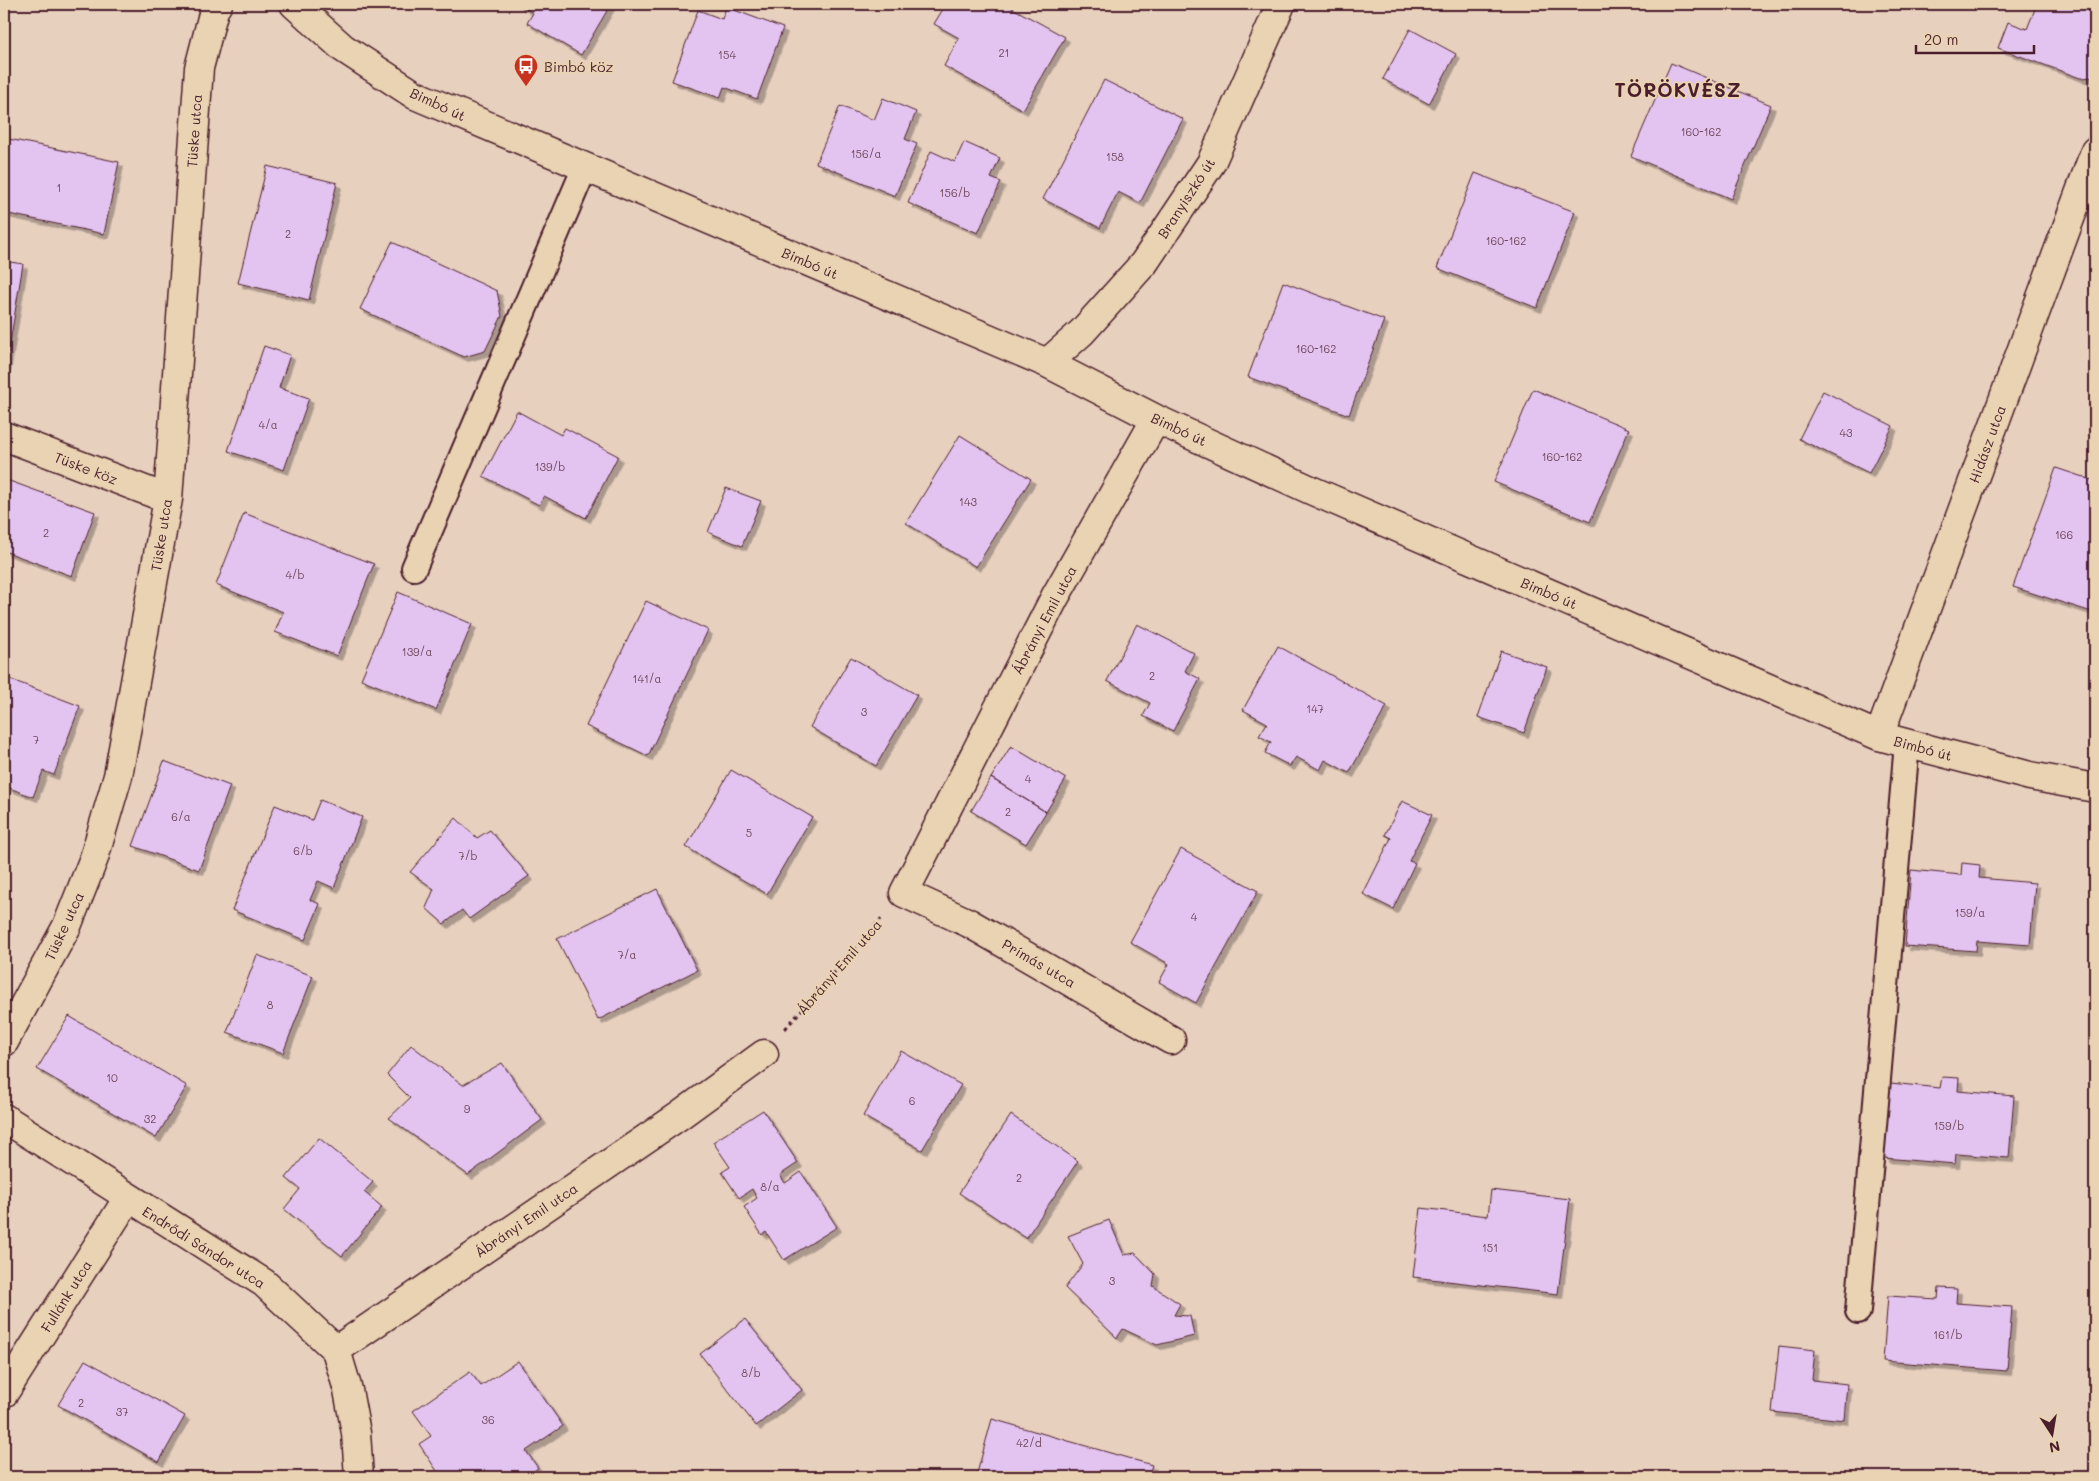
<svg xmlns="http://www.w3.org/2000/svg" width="2099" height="1481" viewBox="0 0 2099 1481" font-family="Mali,sans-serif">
<defs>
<filter id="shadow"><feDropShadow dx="4.5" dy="4.5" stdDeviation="0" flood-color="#0004"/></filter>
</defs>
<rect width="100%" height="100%" fill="#e8d0bf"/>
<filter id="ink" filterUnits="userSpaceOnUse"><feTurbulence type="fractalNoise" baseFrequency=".02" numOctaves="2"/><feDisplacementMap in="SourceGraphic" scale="10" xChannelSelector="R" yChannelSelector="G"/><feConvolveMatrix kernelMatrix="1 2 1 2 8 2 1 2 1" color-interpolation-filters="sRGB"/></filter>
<g filter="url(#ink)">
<!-- building -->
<path fill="#e3c4f1" stroke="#4a1f2b" filter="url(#shadow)" d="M517,4H611L581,55L527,23L533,13Z
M946,4H1005L1065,37L1023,110L944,66L959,38L934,24Z
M2037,4H2095V77L2080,78L1998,48L2008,22L2027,29Z
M726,7L783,28L757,99L724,87L720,98L672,81L698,10L722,19Z
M1410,29L1456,54L1429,104L1383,79Z
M1671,63L1771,105L1731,199L1631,156Z
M1104,80L1183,119L1140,203L1118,192L1100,228L1043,199Z
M883,98L916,112L905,139L917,144L895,196L816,163L840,106L874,120Z
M4,138L119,162L104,234L4,213Z
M964,142L1000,158L991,178L1001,182L978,233L908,203L931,151L955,162Z
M267,166L337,183L309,300L238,283Z
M1475,173L1575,212L1537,308L1437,268Z
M392,242L497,291L502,316L485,351L464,357L360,309Z
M4,261L23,264L6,367H4Z
M1283,282L1384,320L1349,415L1248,377Z
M264,346L290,355L279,388L309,398L284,470L228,451Z
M1533,389L1629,429L1590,522L1494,482Z
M1823,391L1893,426L1869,473L1799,439Z
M517,411L561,435L565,428L618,456L586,518L544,496L539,505L483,476Z
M960,435L1031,479L976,567L906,523Z
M2056,468L2095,481V613L2013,587Z
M4,479L95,512L72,576L4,551Z
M726,488L761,501L742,546L708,532Z
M244,513L374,564L337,656L275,632L283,612L216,585Z
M398,592L472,624L436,710L361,679Z
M646,601L708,630L648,756L586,726Z
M1137,624L1194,653L1185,671L1200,679L1173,731L1143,716L1150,703L1107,681Z
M1278,646L1387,706L1349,773L1325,760L1320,770L1296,757L1290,766L1265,753L1271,742L1259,736L1267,723L1243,710Z
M1501,651L1547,667L1524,733L1478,717Z
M851,657L917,695L876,766L810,727Z
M4,677L80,706L54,775L43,771L33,797L4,786Z
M1011,746L1066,779L1046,812L991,778Z
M164,761L230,786L199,870L133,846Z
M731,770L812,817L767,894L686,847Z
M991,778L1046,812L1026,844L971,811Z
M320,800L362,817L334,888L318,881L310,900L320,904L305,940L232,910L275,805L312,820Z
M1402,801L1432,815L1409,861L1415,863L1393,909L1363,894L1391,838L1385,835Z
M456,818L477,838L490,830L529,876L469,919L462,910L444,924L426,908L434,889L410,872Z
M1181,849L1258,891L1196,1003L1159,982L1169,964L1130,942Z
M1962,863L1980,865L1979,878L2035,883L2030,945L1977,941L1976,951L1905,946L1911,870L1961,875Z
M657,889L697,970L598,1020L557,939Z
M257,955L313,976L283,1053L227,1032Z
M69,1016L187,1086L156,1138L37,1069Z
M411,1045L463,1085L502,1063L542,1120L468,1175L389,1118L410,1098L387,1075Z
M901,1051L961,1085L922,1150L863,1116Z
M1942,1077L1959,1078L1958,1091L2014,1096L2009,1158L1956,1154L1955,1164L1884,1158L1890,1083L1940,1088Z
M763,1110L798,1163L780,1175L785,1183L801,1172L837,1227L784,1260L766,1232L762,1235L744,1207L757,1198L752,1189L739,1198L722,1172L730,1167L713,1142Z
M1011,1115L1078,1161L1026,1238L959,1193Z
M319,1138L373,1182L364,1192L382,1207L342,1256L284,1209L300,1189L286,1178Z
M1491,1190L1570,1199L1558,1294L1413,1277L1421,1208L1488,1216Z
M1109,1220L1124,1255L1135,1253L1155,1274L1153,1286L1180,1304L1174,1315L1190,1316L1194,1336L1157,1345L1123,1329L1117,1338L1065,1288L1083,1264L1068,1236Z
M1939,1288L1957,1289L1956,1303L2012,1307L2007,1371L1883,1361L1888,1296L1938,1299Z
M745,1319L802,1390L756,1426L700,1354Z
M1779,1346L1815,1350L1812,1380L1847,1384L1844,1420L1772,1412Z
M85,1360L185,1416L159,1462L58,1405Z
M518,1361L563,1426L526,1451L538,1468L525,1477H441L419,1444L431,1436L413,1411L470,1372L481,1386Z
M992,1419L1152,1465L1148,1477H976Z"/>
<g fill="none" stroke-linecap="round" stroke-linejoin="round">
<defs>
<path id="lane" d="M414,568L585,167
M1858,1311L1907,743"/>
<path id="street" d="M294,4L343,48L415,95L1047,363L1156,419L1313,491L1879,736L2030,776L2095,788
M1047,363L1082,332L1144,263L1211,163L1281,4
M1156,419L1055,597L904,893L969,923L1171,1040
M4,436L168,499
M1879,736L2095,151
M4,1042L67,926L94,858L118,776L168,499L199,68L214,10L218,4
M4,1118L264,1283L336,1350L348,1390L356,1433L359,1477
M336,1350L679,1116L764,1054
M4,1393L128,1198"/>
</defs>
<!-- lane casing -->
<use href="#lane" stroke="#4a1f2b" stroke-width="28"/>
<!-- street casing -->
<use href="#street" stroke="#4a1f2b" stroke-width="31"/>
<!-- path -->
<path stroke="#4a1f2b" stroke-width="3" stroke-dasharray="4 4" stroke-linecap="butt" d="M785,1029L881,919"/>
<!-- lane -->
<use href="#lane" stroke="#e9d3b2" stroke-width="24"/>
<!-- street -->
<use href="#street" stroke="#e9d3b2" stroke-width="28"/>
</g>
</g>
<!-- icons -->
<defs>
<symbol id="bus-pin" viewBox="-11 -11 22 30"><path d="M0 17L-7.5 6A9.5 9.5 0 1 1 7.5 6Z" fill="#c8321e" stroke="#e9d3b2"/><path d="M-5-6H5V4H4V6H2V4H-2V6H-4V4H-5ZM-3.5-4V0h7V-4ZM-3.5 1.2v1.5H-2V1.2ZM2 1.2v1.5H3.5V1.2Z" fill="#fff"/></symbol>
</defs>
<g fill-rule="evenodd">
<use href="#bus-pin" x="512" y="52" width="28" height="38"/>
</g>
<g text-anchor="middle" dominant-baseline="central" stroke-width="4" stroke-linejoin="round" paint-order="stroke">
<!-- number labels -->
<g font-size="11" fill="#70485c">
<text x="1004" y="52">21</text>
<text x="727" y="54">154</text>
<text x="1701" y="131">160-162</text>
<text x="866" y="153">156/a</text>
<text x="1115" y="156">158</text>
<text x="59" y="187">1</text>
<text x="955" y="192">156/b</text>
<text x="288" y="233">2</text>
<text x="1506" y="240">160-162</text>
<text x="1316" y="348">160-162</text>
<text x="268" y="424">4/a</text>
<text x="1846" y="432">43</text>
<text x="1562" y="456">160-162</text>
<text x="550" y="466">139/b</text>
<text x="968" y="501">143</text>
<text x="46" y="532">2</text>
<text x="2064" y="534">166</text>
<text x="295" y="574">4/b</text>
<text x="417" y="651">139/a</text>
<text x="1152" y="675">2</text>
<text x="647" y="678">141/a</text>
<text x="1315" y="708">147</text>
<text x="864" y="711">3</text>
<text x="36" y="739">7</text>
<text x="1028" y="778">4</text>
<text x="1008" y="811">2</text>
<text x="181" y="816">6/a</text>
<text x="749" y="832">5</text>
<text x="303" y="850">6/b</text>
<text x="468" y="855">7/b</text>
<text x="1970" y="912">159/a</text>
<text x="1194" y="916">4</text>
<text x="627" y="954">7/a</text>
<text x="270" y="1004">8</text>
<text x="112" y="1077">10</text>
<text x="912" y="1100">6</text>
<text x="467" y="1108">9</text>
<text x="150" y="1118">32</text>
<text x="1949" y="1125">159/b</text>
<text x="1019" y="1177">2</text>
<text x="770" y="1186">8/a</text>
<text x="1490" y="1247">151</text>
<text x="1112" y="1280">3</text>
<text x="1948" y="1334">161/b</text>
<text x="751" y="1372">8/b</text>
<text x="81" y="1402">2</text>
<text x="122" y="1411">37</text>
<text x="488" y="1419">36</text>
<text x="1029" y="1442">42/d</text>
</g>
<!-- poi labels -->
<g font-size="14" fill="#4a1f2b" stroke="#e9d3b2" text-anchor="start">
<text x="544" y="66">Bimbó köz</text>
</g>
<!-- street labels -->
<g font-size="14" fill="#4a1f2b" stroke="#e9d3b2">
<text transform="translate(438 104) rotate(25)">Bimbó út</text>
<text transform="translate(194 131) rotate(-86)">Tüske utca</text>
<text transform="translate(1186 198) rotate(-57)">Branyiszkó út</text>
<text transform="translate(810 263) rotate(23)">Bimbó út</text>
<text transform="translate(1179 429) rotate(25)">Bimbó út</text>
<text transform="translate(1987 444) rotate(-70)">Hidász utca</text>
<text transform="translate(86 468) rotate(21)">Tüske köz</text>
<text transform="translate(161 535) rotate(-81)">Tüske utca</text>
<text transform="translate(1549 593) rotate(23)">Bimbó út</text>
<text transform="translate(1044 620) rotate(-62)">Ábrányi Emil utca</text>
<text transform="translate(1923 748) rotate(15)">Bimbó út</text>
<text transform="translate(64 926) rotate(-65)">Tüske utca</text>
<text transform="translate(1039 963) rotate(30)">Prímás utca</text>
<text transform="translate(839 967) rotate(-49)">Ábrányi Emil utca</text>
<text transform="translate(526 1220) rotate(-34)">Ábrányi Emil utca</text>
<text transform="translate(204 1247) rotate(32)">Endrődi Sándor utca</text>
<text transform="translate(66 1296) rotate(-58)">Fullánk utca</text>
</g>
<!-- district labels -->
<g font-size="19" font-weight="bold" letter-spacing="1" fill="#4a1f2b" stroke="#e9d3b2">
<text x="1678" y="89">TÖRÖKVÉSZ</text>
</g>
</g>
<!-- margin -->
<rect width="2099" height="1481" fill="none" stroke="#e9d3b2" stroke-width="20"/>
<rect x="10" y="10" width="2079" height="1461" fill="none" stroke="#4a1f2b" stroke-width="2" filter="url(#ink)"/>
<!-- north arrow -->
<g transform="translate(2052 1434) rotate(168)" stroke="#e9d3b2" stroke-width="4" paint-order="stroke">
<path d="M0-4L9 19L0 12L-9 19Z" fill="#4a1f2b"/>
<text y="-8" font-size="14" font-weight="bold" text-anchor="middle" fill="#4a1f2b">N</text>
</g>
<!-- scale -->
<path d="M1916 45v8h118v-8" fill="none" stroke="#4a1f2b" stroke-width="2.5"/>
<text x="1924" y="45" font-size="15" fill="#4a1f2b" stroke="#e9d3b2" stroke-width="4" paint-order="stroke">20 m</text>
</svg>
